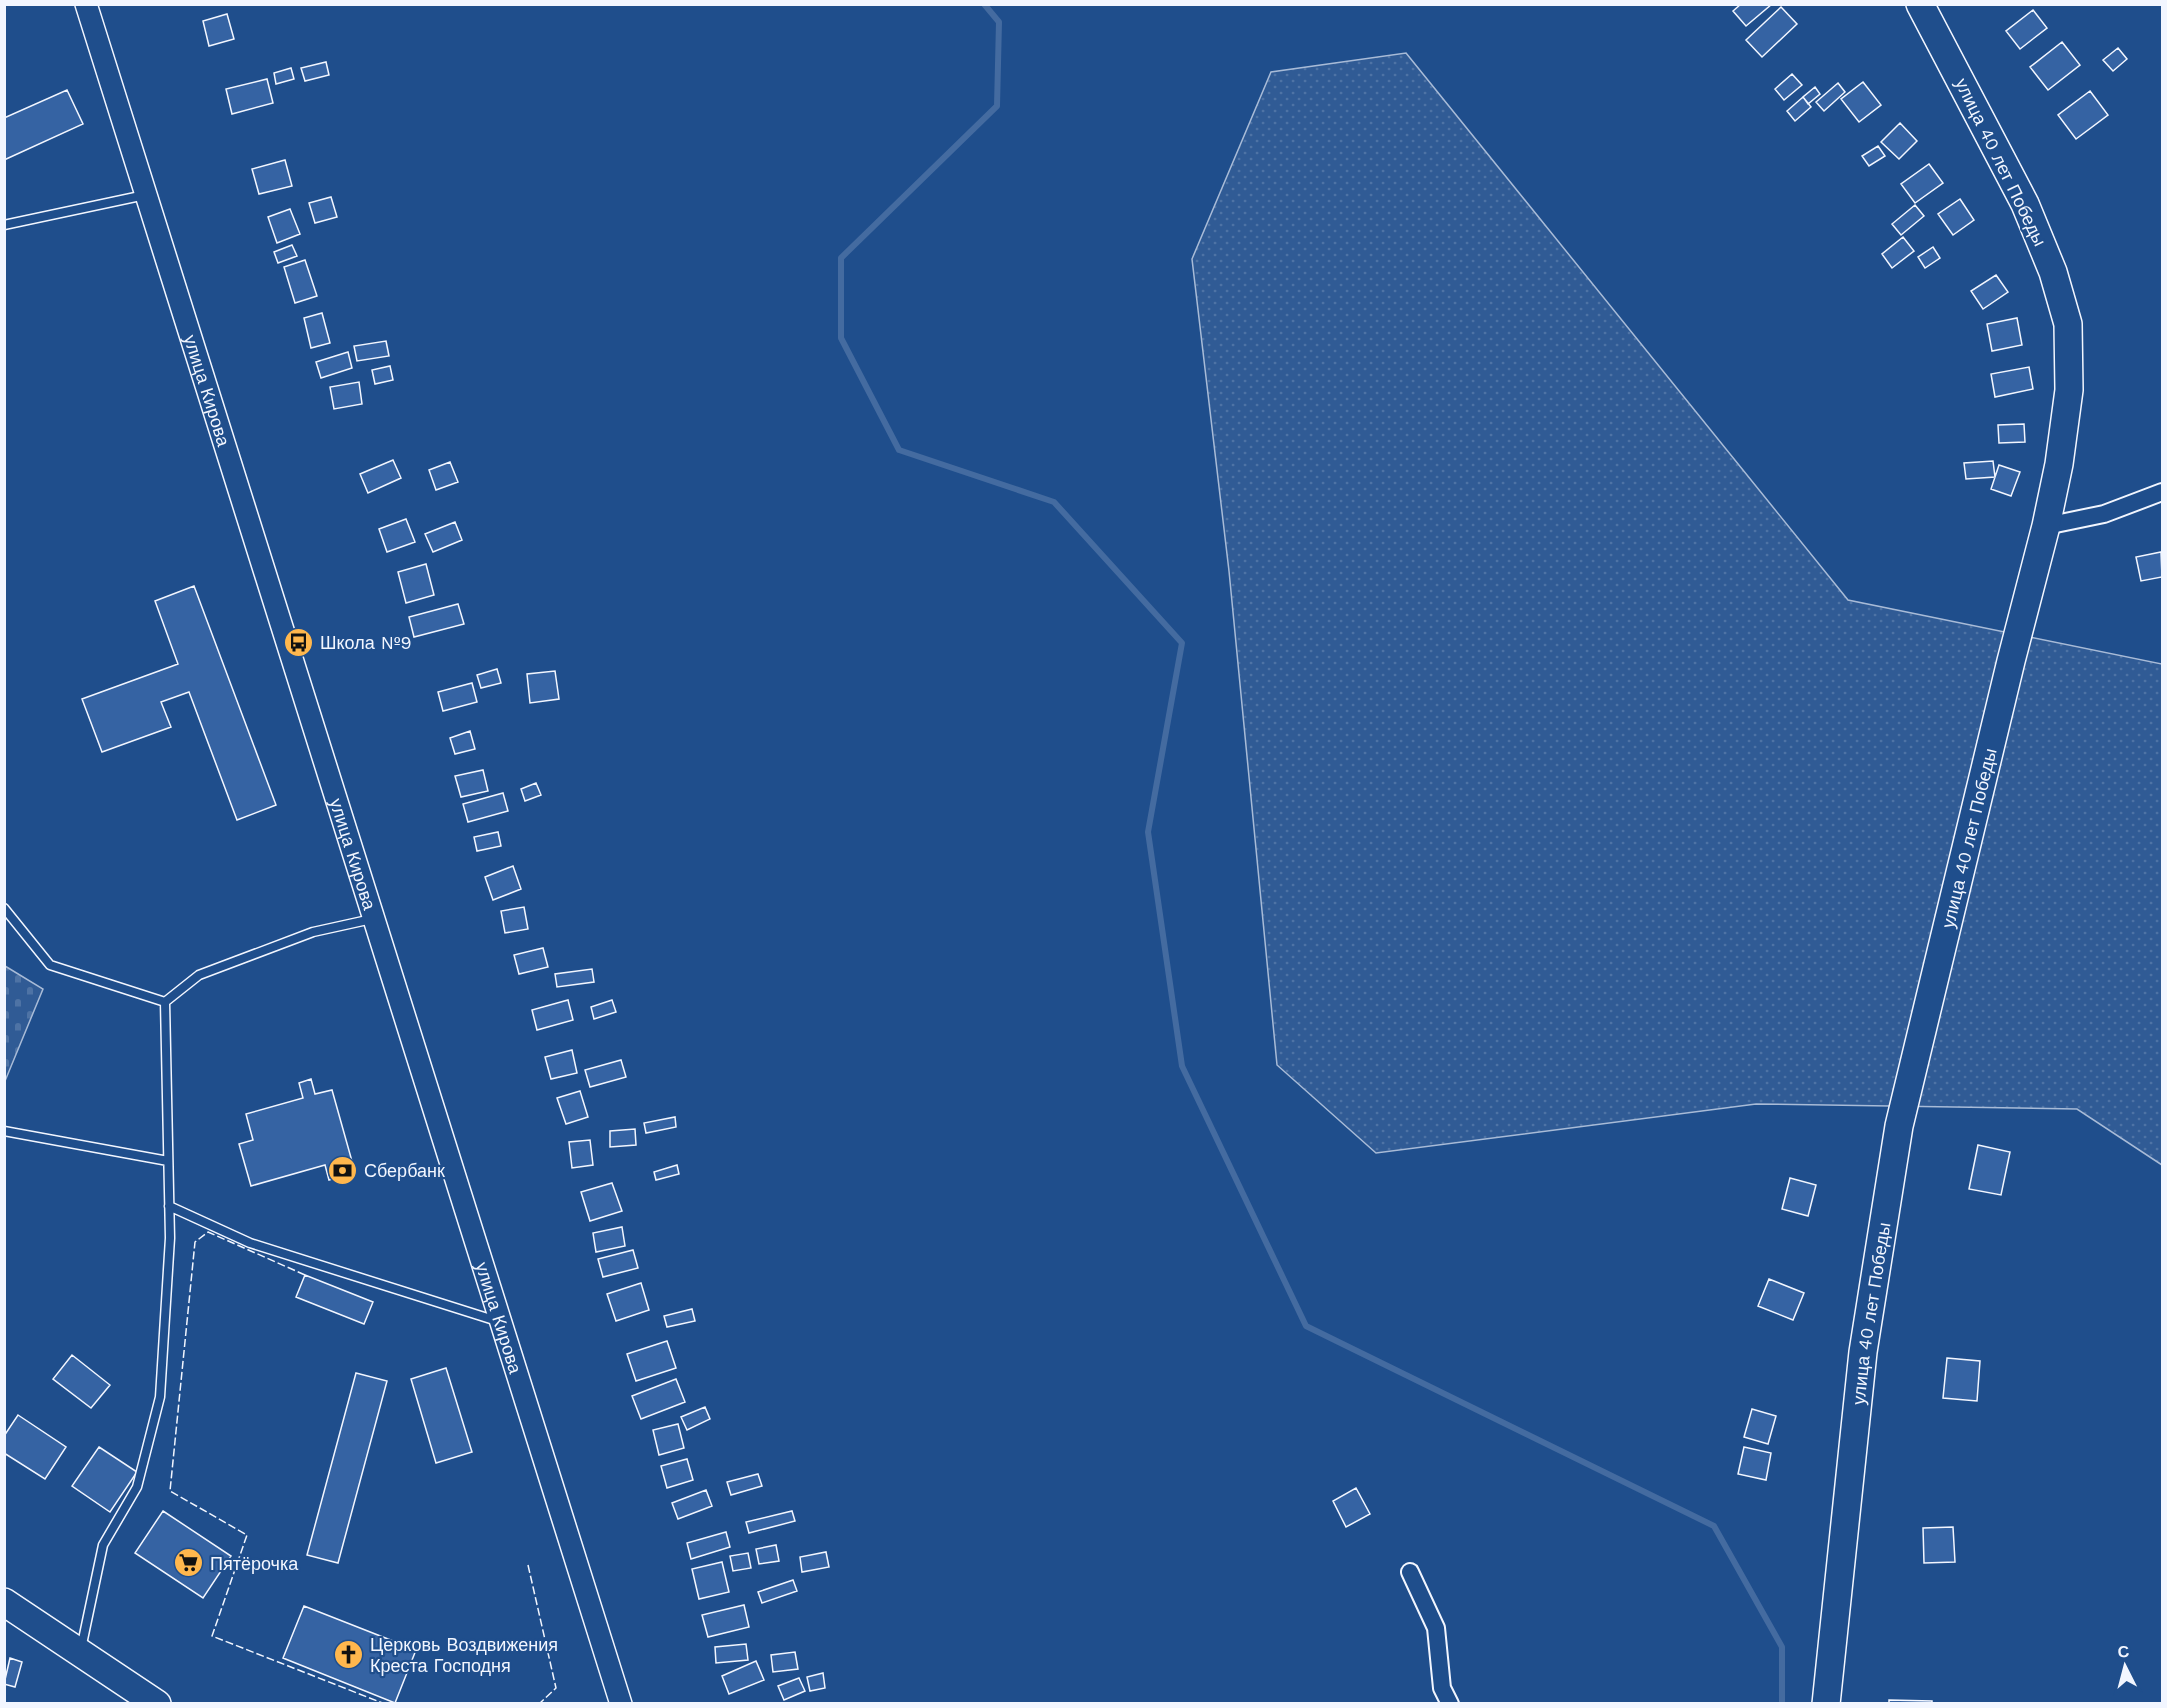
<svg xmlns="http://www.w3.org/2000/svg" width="2167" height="1708" viewBox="0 0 2167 1708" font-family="'Work Sans',sans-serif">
<defs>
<pattern id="grass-dots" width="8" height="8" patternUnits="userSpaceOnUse" patternTransform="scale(1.5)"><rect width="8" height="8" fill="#305b95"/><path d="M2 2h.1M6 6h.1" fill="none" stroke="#4e73a5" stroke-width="1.8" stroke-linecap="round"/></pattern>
<pattern id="cemetery-stones" width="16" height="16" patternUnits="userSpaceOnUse" patternTransform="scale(1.5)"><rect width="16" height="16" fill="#305b95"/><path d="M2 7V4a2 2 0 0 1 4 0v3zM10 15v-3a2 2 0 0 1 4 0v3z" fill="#4e73a5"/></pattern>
</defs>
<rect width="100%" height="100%" fill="#1f4e8c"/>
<!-- grass -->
<path fill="url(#grass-dots)" stroke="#a8bbd7" stroke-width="1.5" d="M1406,53L1848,600L2162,664V1165L2077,1109L1756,1104L1376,1153L1277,1065L1229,571L1192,259L1271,72Z"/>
<!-- cemetery -->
<path fill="url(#cemetery-stones)" stroke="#a8bbd7" stroke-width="1.5" d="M5,966L43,989L5,1081Z"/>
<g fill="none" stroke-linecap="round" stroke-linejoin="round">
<!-- stream -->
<path stroke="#446ba0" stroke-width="6" d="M984,4L999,22L997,106L841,258V338L899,450L1054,502L1182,643L1148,832L1182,1066L1306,1326L1714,1526L1782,1647V1704"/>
</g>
<!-- building -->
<path fill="#3563a3" stroke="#f2f6ff" stroke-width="1.5" d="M1741,4H1772L1746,26L1733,11Z
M1781,7L1797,24L1762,57L1746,40Z
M2033,10L2047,28L2020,49L2006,31Z
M227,14L234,39L209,46L203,21Z
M2062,42L2080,65L2048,90L2030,67Z
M2118,48L2127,59L2113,71L2103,60Z
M326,62L329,75L305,81L301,68Z
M291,68L294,79L276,84L274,73Z
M1792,74L1802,85L1784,100L1775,89Z
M267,79L273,103L232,114L226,89Z
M1863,82L1881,105L1859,122L1841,99Z
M1838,83L1845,92L1824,111L1816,102Z
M1815,87L1820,94L1808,104L1803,97Z
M67,90L83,124L4,160V118Z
M2090,91L2108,115L2076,139L2058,115Z
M1803,97L1811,107L1795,121L1787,111Z
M1900,123L1917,141L1899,159L1881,142Z
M1878,146L1885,156L1869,166L1862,156Z
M285,160L292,186L259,194L252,169Z
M1929,164L1943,183L1915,203L1901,184Z
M331,197L337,217L315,223L309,203Z
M1960,199L1974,220L1953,235L1938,214Z
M1915,205L1924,216L1901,235L1892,224Z
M290,209L300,234L277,243L268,217Z
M1903,237L1914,251L1892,268L1882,254Z
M292,245L297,256L278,263L274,252Z
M1933,247L1940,258L1925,268L1918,257Z
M305,260L317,296L295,303L284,267Z
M1996,275L2008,292L1983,309L1971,291Z
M322,313L330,343L311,348L304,318Z
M2017,318L2022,345L1992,351L1987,324Z
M386,341L389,356L357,361L354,346Z
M348,352L352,368L321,378L316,362Z
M390,366L393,380L375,384L372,370Z
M2029,367L2033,389L1995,397L1991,374Z
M359,382L362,404L334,409L330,387Z
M2024,424L2025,442L1999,443L1998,425Z
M393,460L401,478L368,493L360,474Z
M1993,461L1995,477L1966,479L1964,463Z
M450,462L458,482L436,490L429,470Z
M1999,465L2020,472L2011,496L1991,489Z
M406,519L415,542L387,552L379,529Z
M455,522L462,540L433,552L425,534Z
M2161,552L2162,577L2141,581L2136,557Z
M426,564L434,595L406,603L398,572Z
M194,586L276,805L237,820L189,692L161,702L171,727L102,752L82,699L178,664L155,601Z
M458,604L464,624L414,637L409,617Z
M497,669L501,683L481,688L477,675Z
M555,671L559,699L530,703L527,674Z
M472,683L477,702L443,711L438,692Z
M470,731L475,749L455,754L450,738Z
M483,770L488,791L461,797L455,776Z
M536,783L541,795L525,801L521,789Z
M503,793L508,811L468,822L463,804Z
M498,832L501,846L477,851L474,837Z
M513,866L521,889L493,900L485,877Z
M524,907L528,929L505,933L501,911Z
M543,948L548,967L519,974L514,955Z
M592,969L594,982L557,987L555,974Z
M568,1000L573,1020L537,1030L532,1010Z
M612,1000L616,1012L594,1019L591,1007Z
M572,1050L577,1073L551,1079L545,1057Z
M621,1060L626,1077L590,1087L585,1070Z
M311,1079L315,1094L332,1090L355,1172L329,1180L325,1165L251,1186L239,1144L253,1140L246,1114L303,1098L299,1083Z
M580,1091L588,1117L566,1124L557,1098Z
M675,1117L676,1127L646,1133L644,1123Z
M635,1129L636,1145L610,1147V1131Z
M590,1140L593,1165L572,1168L569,1142Z
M1978,1145L2010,1152L2001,1195L1969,1189Z
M677,1165L679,1174L656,1180L654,1172Z
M1790,1178L1816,1185L1808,1216L1782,1209Z
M612,1183L622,1211L590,1221L581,1192Z
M622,1227L625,1246L596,1252L593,1233Z
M633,1250L638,1268L603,1277L598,1259Z
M305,1275L373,1302L364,1324L296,1297Z
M1769,1279L1804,1293L1793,1320L1758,1306Z
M641,1283L649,1310L616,1321L607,1294Z
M692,1309L695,1321L667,1327L664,1316Z
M667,1341L676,1368L636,1381L627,1354Z
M72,1355L110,1385L91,1408L53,1379Z
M1947,1358L1980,1361L1977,1401L1943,1398Z
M446,1368L472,1452L436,1463L411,1379Z
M356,1373L387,1381L338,1563L307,1555Z
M676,1379L685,1402L641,1419L632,1396Z
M705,1407L710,1419L687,1430L681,1417Z
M1752,1409L1776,1416L1768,1444L1744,1437Z
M18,1415L66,1447L45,1479L4,1453V1436Z
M678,1424L684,1448L659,1455L653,1430Z
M99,1447L137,1472L110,1512L72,1486Z
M1744,1447L1771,1453L1766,1480L1738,1474Z
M687,1459L693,1480L667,1488L661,1466Z
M758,1474L762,1486L731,1495L727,1482Z
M1356,1488L1370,1514L1346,1527L1333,1501Z
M706,1490L712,1506L678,1519L672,1503Z
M163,1511L231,1556L203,1598L135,1553Z
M792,1511L795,1521L749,1533L746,1522Z
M1953,1527L1955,1562L1924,1563L1923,1528Z
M726,1532L730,1547L691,1559L687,1543Z
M776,1545L779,1561L759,1564L756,1549Z
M826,1552L829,1567L802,1572L800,1557Z
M748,1553L751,1568L733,1571L730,1556Z
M722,1562L729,1592L699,1599L692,1569Z
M793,1580L797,1591L762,1603L758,1592Z
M744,1605L749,1627L708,1637L702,1615Z
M304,1606L416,1650L395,1703L283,1658Z
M746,1644L748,1660L716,1663L715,1647Z
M795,1652L798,1669L773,1672L771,1655Z
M10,1658L22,1662L15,1687L4,1684Z
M756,1661L764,1680L729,1694L722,1676Z
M823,1673L825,1688L810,1691L807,1677Z
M799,1678L805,1691L784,1700L778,1686Z
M1889,1700L1932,1701V1704H1889Z"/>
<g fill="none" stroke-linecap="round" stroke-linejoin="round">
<defs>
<path id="service" d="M4,225L145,195
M4,908L50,965L165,1002L199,975L313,932L372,919
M4,1131L168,1161
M169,1206L250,1243L497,1321
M81,1649L103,1545L137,1487L160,1397L170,1238L165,1002"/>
<path id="minor" d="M2046,526L2104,514L2162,492
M1410,1572L1436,1628L1442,1688L1450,1704"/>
<g id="tertiary">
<path id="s1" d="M86,4L621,1704"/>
</g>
<g id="primary">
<path d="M4,1602L157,1704"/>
<path id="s2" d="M1826,1704L1863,1352L1899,1126L2011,661L2046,526L2059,464L2069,390L2068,324L2053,272L2025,204L1920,4"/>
</g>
</defs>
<!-- service casing -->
<use href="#service" stroke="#f2f6ff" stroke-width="11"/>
<!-- minor casing -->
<use href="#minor" stroke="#f2f6ff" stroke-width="20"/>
<!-- tertiary casing -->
<use href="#tertiary" stroke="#f2f6ff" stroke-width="24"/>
<!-- primary casing -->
<use href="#primary" stroke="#f2f6ff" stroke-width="30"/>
<!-- service -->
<use href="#service" stroke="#1f4e8c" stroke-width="8"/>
<!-- minor -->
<use href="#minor" stroke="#1f4e8c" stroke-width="16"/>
<!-- tertiary -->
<use href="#tertiary" stroke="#1f4e8c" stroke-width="21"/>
<!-- primary -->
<use href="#primary" stroke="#1f4e8c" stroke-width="27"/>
<!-- fence -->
<path stroke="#f2f6ff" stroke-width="1.5" stroke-dasharray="8 3" stroke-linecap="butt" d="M305,1275L208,1232L195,1242L170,1491L247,1535L212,1636L385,1704
M528,1565L556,1688L539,1704"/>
</g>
<!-- icons -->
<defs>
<symbol id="bus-disc" viewBox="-11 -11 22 22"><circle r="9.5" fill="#ffb74d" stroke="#1f4e8c"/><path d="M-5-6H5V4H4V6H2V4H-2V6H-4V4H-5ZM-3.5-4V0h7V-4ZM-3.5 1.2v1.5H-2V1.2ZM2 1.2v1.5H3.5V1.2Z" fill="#111"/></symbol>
<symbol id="bank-disc" viewBox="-11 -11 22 22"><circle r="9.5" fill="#ffb74d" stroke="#1f4e8c"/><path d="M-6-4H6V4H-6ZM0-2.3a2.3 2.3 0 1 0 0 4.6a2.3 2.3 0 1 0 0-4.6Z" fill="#111"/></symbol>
<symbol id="supermarket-disc" viewBox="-11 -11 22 22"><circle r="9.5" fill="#ffb74d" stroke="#1f4e8c"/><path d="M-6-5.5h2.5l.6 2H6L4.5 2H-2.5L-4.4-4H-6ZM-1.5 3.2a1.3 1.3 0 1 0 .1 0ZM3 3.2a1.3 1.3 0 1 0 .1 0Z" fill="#111"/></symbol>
<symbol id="church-disc" viewBox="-11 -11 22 22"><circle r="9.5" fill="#ffb74d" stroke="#1f4e8c"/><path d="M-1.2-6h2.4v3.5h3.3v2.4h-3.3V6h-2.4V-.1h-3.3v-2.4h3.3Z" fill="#111"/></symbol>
</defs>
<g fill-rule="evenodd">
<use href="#bus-disc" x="282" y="626" width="33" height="33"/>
<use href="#bank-disc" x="326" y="1154" width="33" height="33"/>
<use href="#supermarket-disc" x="172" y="1546" width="33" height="33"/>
<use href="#church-disc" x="332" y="1638" width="33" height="33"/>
</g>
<g text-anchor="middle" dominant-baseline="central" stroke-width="4.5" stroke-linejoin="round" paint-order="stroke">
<!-- street labels -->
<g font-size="18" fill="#f2f6ff" stroke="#1f4e8c">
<text transform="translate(2001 162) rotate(64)">улица 40 лет Победы</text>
<text stroke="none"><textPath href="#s1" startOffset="405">улица Кирова</textPath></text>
<text stroke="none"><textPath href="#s2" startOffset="879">улица 40 лет Победы</textPath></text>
<text stroke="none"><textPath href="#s1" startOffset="891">улица Кирова</textPath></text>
<text stroke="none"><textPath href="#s2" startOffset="393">улица 40 лет Победы</textPath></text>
<text stroke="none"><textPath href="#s1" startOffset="1377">улица Кирова</textPath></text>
</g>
<!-- poi labels -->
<g font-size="18" fill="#f2f6ff" stroke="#1f4e8c" text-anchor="start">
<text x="320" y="642">Школа №9</text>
<text x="364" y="1170">Сбербанк</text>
<text x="210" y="1563">Пятёрочка</text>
<text x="370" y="1644">Церковь Воздвижения<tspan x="370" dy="21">Креста Господня</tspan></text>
</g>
</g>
<!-- border -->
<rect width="2167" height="1708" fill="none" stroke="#f2f6ff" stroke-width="12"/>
<!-- north arrow -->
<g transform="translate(2125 1666) rotate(354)" stroke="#1f4e8c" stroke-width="4.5" paint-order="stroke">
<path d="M0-4.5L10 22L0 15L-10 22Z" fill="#f2f6ff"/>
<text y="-9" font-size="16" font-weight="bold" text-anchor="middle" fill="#f2f6ff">С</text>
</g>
</svg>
